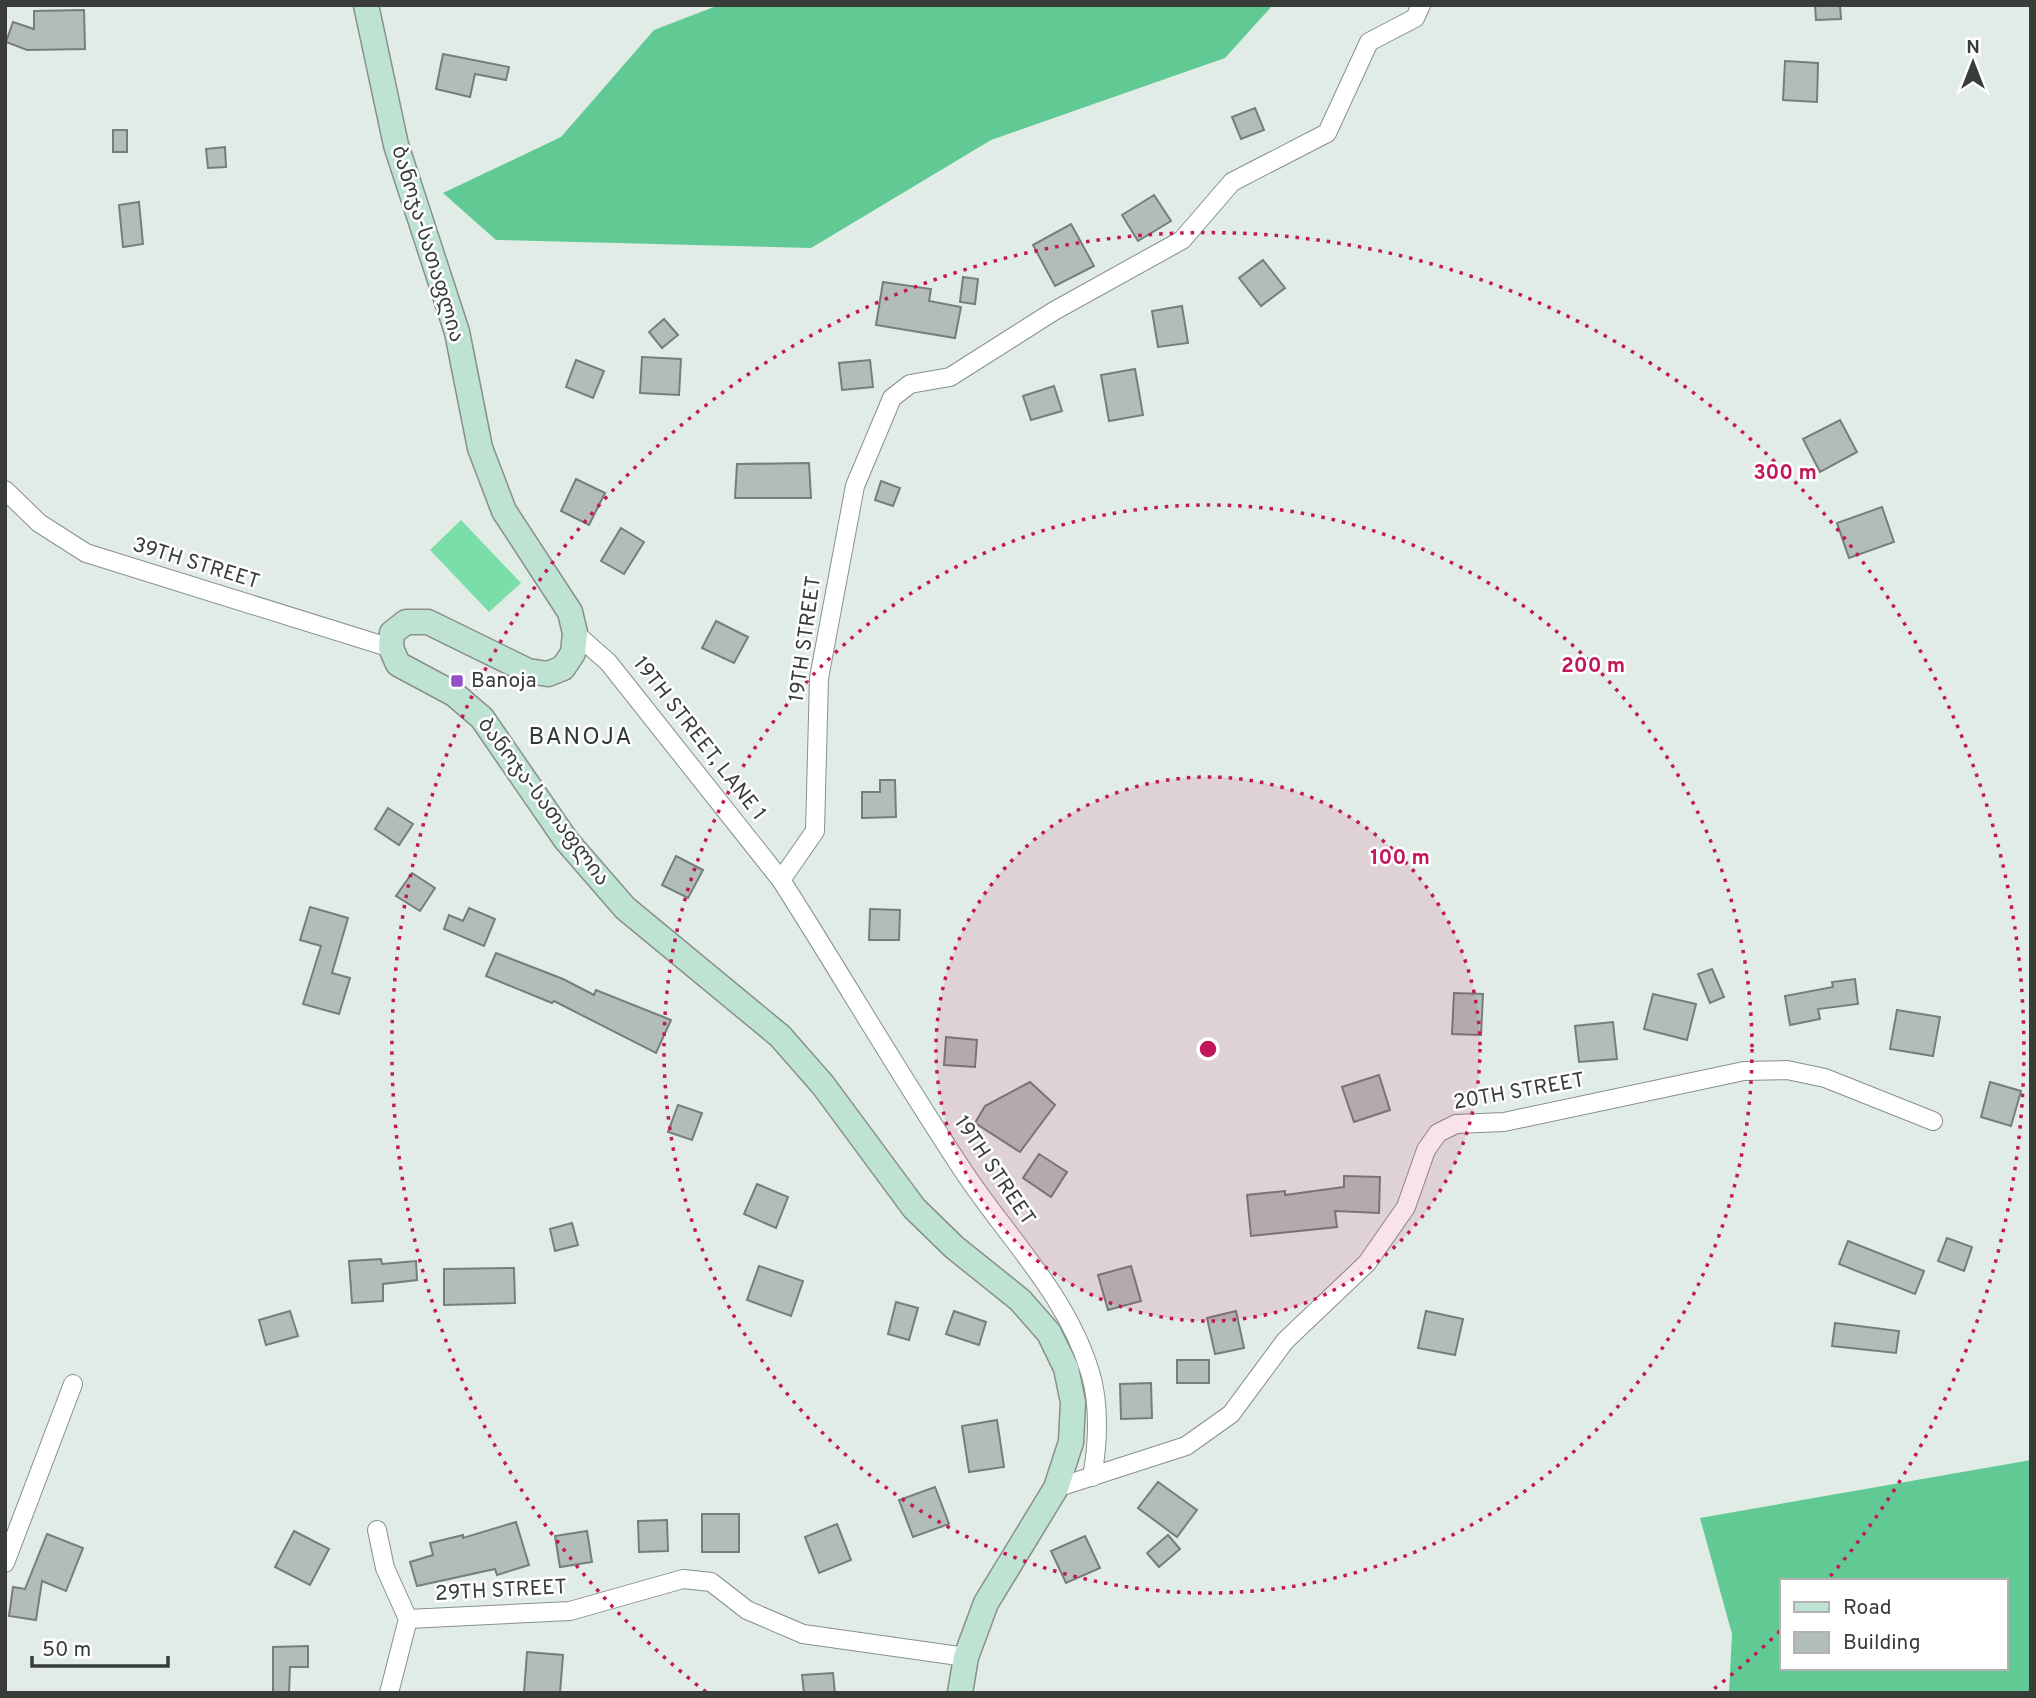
<svg xmlns="http://www.w3.org/2000/svg" width="2036" height="1698" viewBox="0 0 2036 1698" font-family="Overpass,'Noto Sans Georgian',sans-serif">
<rect width="100%" height="100%" fill="#e2ece6"/>
<!-- green -->
<path fill="#79dea8" d="M461,520L521,583L489,612L430,550Z"/>
<!-- forest -->
<path fill="#61ca94" fill-rule="evenodd" d="M719,5H1273L1225,58L991,140L811,248L496,240L443,193L561,137L654,30Z
M2031,1460V1693H1729L1732,1634L1700,1518ZM1782,1581H2006V1668H1782Z"/>
<!-- building -->
<path fill="#b3bdb7" stroke="#757e78" stroke-width="2" d="M1815,5H1840L1841,19L1816,20Z
M84,10L85,49L27,50L6,42L13,22L34,29V11Z
M443,54L509,67L506,80L475,74L470,97L436,89Z
M1785,61L1818,63L1817,102L1783,100Z
M1255,108L1264,130L1241,139L1232,117Z
M113,130H127V152H113Z
M225,147L226,167L208,168L206,149Z
M1154,195L1171,221L1138,241L1122,215Z
M139,202L143,244L123,247L119,205Z
M1071,224L1094,266L1055,286L1033,245Z
M1263,260L1285,288L1261,306L1239,278Z
M963,277L978,279L975,304L960,302Z
M883,282L931,289L929,301L961,307L955,338L876,325Z
M1182,306L1188,343L1158,347L1152,311Z
M664,319L678,335L662,348L649,332Z
M642,357L681,359L679,395L640,393Z
M576,360L604,371L593,398L566,387Z
M870,360L873,387L842,390L839,363Z
M1135,369L1143,415L1109,421L1101,375Z
M1054,386L1062,411L1031,420L1023,396Z
M1840,420L1857,452L1820,472L1803,439Z
M809,463L811,498H735L737,464Z
M576,479L605,493L589,525L561,511Z
M881,481L900,488L893,506L875,500Z
M1882,507L1894,542L1849,558L1837,523Z
M621,528L644,542L624,574L601,561Z
M716,621L748,637L734,663L702,648Z
M880,780H895L896,817L862,818V792H880Z
M388,808L413,824L399,845L375,829Z
M676,856L703,870L688,898L662,885Z
M412,873L435,888L420,911L396,896Z
M310,907L348,918L332,973L350,978L339,1014L303,1004L321,946L300,940Z
M469,908L495,919L484,946L444,929L449,915L463,921Z
M870,909L900,910L899,940H869Z
M496,953L563,979L594,995L596,990L671,1020L656,1053L554,1001L552,1003L486,976Z
M1712,969L1724,997L1710,1003L1698,974Z
M1855,979L1858,1004L1818,1009L1820,1019L1790,1025L1785,996L1833,987L1832,982Z
M1454,993L1483,994L1481,1035L1452,1034Z
M1653,994L1696,1004L1687,1040L1644,1029Z
M1897,1010L1940,1017L1933,1056L1890,1049Z
M1613,1022L1617,1059L1579,1062L1575,1026Z
M946,1037L977,1040L975,1067L944,1065Z
M1379,1075L1390,1110L1354,1122L1342,1087Z
M1030,1082L1055,1105L1020,1152L975,1123L985,1106Z
M1990,1082L2021,1091L2011,1126L1981,1117Z
M678,1105L702,1113L692,1140L668,1132Z
M1039,1154L1067,1172L1051,1197L1023,1178Z
M1344,1176L1380,1177L1379,1213L1335,1211L1337,1227L1251,1236L1247,1195L1285,1191V1195L1344,1187Z
M757,1184L788,1197L776,1228L744,1214Z
M572,1223L578,1245L555,1251L550,1229Z
M1947,1238L1972,1247L1964,1271L1938,1261Z
M1848,1241L1924,1271L1915,1294L1839,1264Z
M381,1259L382,1264L416,1261L417,1280L383,1284V1301L352,1303L349,1261Z
M759,1266L803,1281L791,1316L747,1300Z
M1131,1266L1141,1301L1108,1310L1098,1275Z
M514,1268L515,1303L444,1305V1269Z
M896,1302L918,1308L909,1340L888,1334Z
M290,1311L298,1336L266,1345L259,1320Z
M954,1311L986,1322L979,1345L946,1334Z
M1236,1311L1244,1348L1215,1354L1207,1318Z
M1426,1311L1463,1319L1455,1355L1418,1348Z
M1835,1323L1899,1331L1896,1353L1832,1346Z
M1177,1360H1209V1383H1177Z
M1151,1383L1152,1418L1121,1419L1120,1384Z
M997,1420L1004,1467L969,1472L962,1426Z
M1158,1482L1197,1510L1177,1537L1138,1508Z
M935,1487L949,1524L913,1537L899,1500Z
M702,1514H739V1552H702Z
M667,1520L668,1551L639,1552L638,1521Z
M516,1522L529,1565L497,1575L495,1569L417,1586L410,1562L433,1555L430,1543L463,1535V1538Z
M837,1524L851,1560L819,1573L805,1537Z
M294,1531L329,1549L310,1585L275,1567Z
M587,1531L592,1562L560,1567L555,1536Z
M47,1534L83,1548L66,1591L42,1581L36,1620L9,1616L13,1587L25,1589Z
M1168,1535L1180,1549L1159,1567L1147,1553Z
M1085,1536L1100,1568L1066,1583L1051,1551Z
M308,1646V1667H290L289,1693H273V1647Z
M527,1652L563,1655L560,1693H524Z
M833,1673L835,1693H804L802,1675Z"/>
<g fill="none" stroke-linecap="round" stroke-linejoin="round">
<defs>
<path id="street" d="M5,490L39,523L86,553L391,648
M575,633L608,662L781,880
M1092,1477C1098,1445 1100,1404 1090,1372C1067,1295 1007,1237 964,1172C900,1076 843,977 781,880L815,831L819,678L855,486L892,398L910,384L950,377L1054,311L1182,240L1232,182L1327,133L1369,42L1415,18L1421,5
M1056,1488L1186,1446L1231,1414L1285,1341L1367,1263L1406,1207L1426,1150L1438,1133L1456,1124L1504,1122L1744,1071L1787,1070L1825,1078L1933,1121
M377,1530L385,1568L408,1619L570,1611L683,1579L711,1582L747,1610L803,1634L966,1657
M5,1563L73,1384
M389,1693L408,1619"/>
<path id="secondary" d="M366,5L396,145L457,332L480,448L504,511L570,612L575,633L573,653L563,668L548,674L528,671L428,622H406L392,633L391,648L398,664L454,694L482,718L566,840L625,908L780,1036L823,1085L914,1208L954,1247L1020,1300L1049,1333L1066,1368L1073,1402L1071,1442L1056,1488L986,1603L966,1657L960,1693"/>
</defs>
<!-- street casing -->
<use href="#street" stroke="#87908b" stroke-width="20"/>
<!-- secondary casing -->
<use href="#secondary" stroke="#87908b" stroke-width="27"/>
<!-- street -->
<use href="#street" stroke="#fff" stroke-width="18"/>
<!-- secondary -->
<use href="#secondary" stroke="#bfe3d3" stroke-width="24"/>
</g>
<!-- distance rings -->
<circle cx="1208" cy="1049" r="272" fill="#c2185b" fill-opacity=".12"/>
<g fill="none" stroke="#c2185b" stroke-width="3.5" stroke-dasharray="3.5 7">
<circle cx="1208" cy="1049" r="272"/>
<circle cx="1208" cy="1049" r="544"/>
<path d="M1780 1631A816 816 0 0 1 1710 1692M706 1692A816 816 0 1 1 1828 1579"/>
</g>
<!-- markers -->
<rect fill="#9450c4" stroke="#fff" stroke-width="2.5" x="450" y="674" width="14" height="14" rx="3.5"/>
<g text-anchor="middle" dominant-baseline="central" stroke-width="5" stroke-linejoin="round" paint-order="stroke">
<!-- street labels -->
<g font-size="21" fill="#393d3a" stroke="#fff">
<text transform="translate(427 244) rotate(73)">ბანოჯა-სათაფლია</text>
<text transform="translate(196 564) rotate(17)">39TH STREET</text>
<text transform="translate(806 639) rotate(-82)">19TH STREET</text>
<text transform="translate(699 739) rotate(52)">19TH STREET, LANE 1</text>
<text transform="translate(543 802) rotate(53)">ბანოჯა-სათაფლია</text>
<text transform="translate(1519 1092) rotate(-10)">20TH STREET</text>
<text transform="translate(994 1171) rotate(56)">19TH STREET</text>
<text transform="translate(501 1591) rotate(-3)">29TH STREET</text>
</g>
<!-- poi labels -->
<g font-size="21" fill="#393d3a" stroke="#fff" text-anchor="start">
<text x="471" y="681">Banoja</text>
</g>
<!-- quarter labels -->
<g font-size="24" letter-spacing="2" fill="#303833" stroke="#fff">
<text x="581" y="738">BANOJA</text>
</g>
</g>
<circle cx="1208" cy="1049" r="10" fill="#c2185b" stroke="#fff" stroke-width="3.5"/>
<g font-size="21" text-anchor="middle" font-weight="bold" fill="#c2185b" stroke="#fff" stroke-width="5" stroke-linejoin="round" paint-order="stroke">
<text x="1785" y="479">300 m</text>
<text x="1593" y="672">200 m</text>
<text x="1400" y="864">100 m</text>
</g>
<!-- border -->
<rect width="2036" height="1698" fill="none" stroke="#393d3a" stroke-width="14"/>
<!-- legend -->
<rect x="1780" y="1579" width="228" height="91" fill="#ffffff" stroke="#b0b1b0" stroke-width="2"/>
<rect x="1794" y="1602" width="35" height="10" fill="#bfe3d3" stroke="#b0b1b0" stroke-width="2"/>
<text x="1843" y="1614" font-size="21" fill="#393d3a">Road</text>
<rect x="1794" y="1632" width="35" height="21" fill="#b3bdb7" stroke="#b0b1b0" stroke-width="2"/>
<text x="1843" y="1649" font-size="21" fill="#393d3a">Building</text>
<!-- north arrow -->
<g transform="translate(1973 63)" stroke="#ffffff" stroke-width="5" paint-order="stroke">
<path d="M0-5L12 26L0 18L-12 26Z" fill="#393d3a"/>
<text y="-10" font-size="19" font-weight="bold" text-anchor="middle" fill="#393d3a">N</text>
</g>
<!-- scale -->
<path d="M32 1656v10h136v-10" fill="none" stroke="#393d3a" stroke-width="3.5"/>
<text x="42" y="1656" font-size="21" fill="#393d3a" stroke="#ffffff" stroke-width="5" paint-order="stroke">50 m</text>
</svg>
